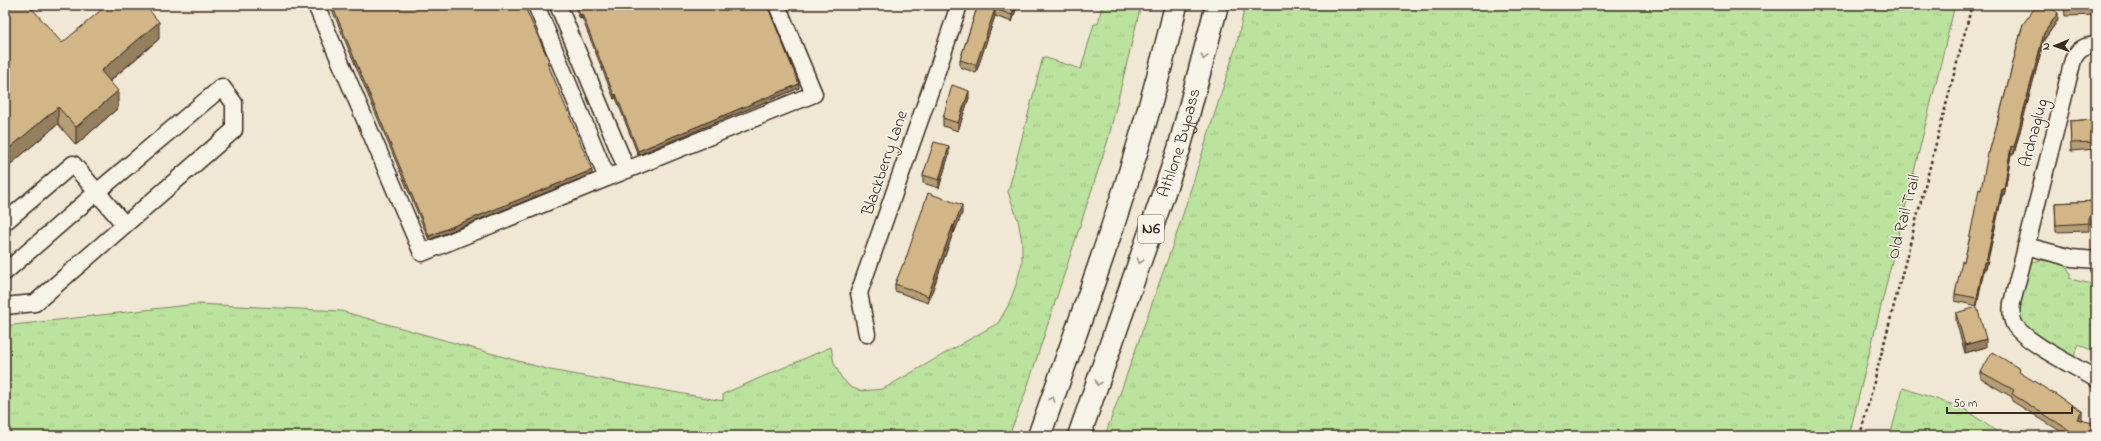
<svg xmlns="http://www.w3.org/2000/svg" width="2101" height="441" viewBox="0 0 2101 441" font-family="'Indie Flower',sans-serif">
<defs>
<pattern id="grass-tufts" width="24" height="20" patternUnits="userSpaceOnUse"><rect width="24" height="20" fill="#bce39e"/><path d="M3 7l-1-3M5 7V3M7 7l1-3M15 17l-1-3M17 17v-4M19 17l1-3" fill="none" stroke="#a2c388"/></pattern>
</defs>
<rect width="100%" height="100%" fill="#f0e7d5"/>
<filter id="ink" filterUnits="userSpaceOnUse"><feTurbulence type="fractalNoise" baseFrequency=".025" numOctaves="2"/><feDisplacementMap in="SourceGraphic" scale="8" xChannelSelector="R" yChannelSelector="G"/><feConvolveMatrix kernelMatrix="1 2 1 2 8 2 1 2 1" color-interpolation-filters="sRGB"/></filter>
<g filter="url(#ink)">
<!-- grass -->
<path fill="url(#grass-tufts)" stroke="#7c865e" d="M1102,5H1141L1108,140L1026,391L1009,436H5V326L197,304L341,311L550,370L723,401V394L831,347L834,363L841,377L850,387L861,391L883,389L998,323L1008,306L1016,285L1022,263V242L1018,220L1008,192L1043,57L1081,69L1094,24H1098Z
M1245,5H1955L1849,436H1105L1177,233L1237,43Z
M2041,260L2065,264L2070,274V279L2096,285V353L2079,344L2073,358L2029,329L2020,318L2018,311L2028,269L2032,262Z
M1903,388L1963,408L2003,436H1890Z"/>
<g fill="none" stroke-linecap="round" stroke-linejoin="round">
<defs>
<path id="minor" d="M316,5L422,253L814,94L777,5
M536,5L607,178
M558,5L627,170
M2096,45C2084,46 2078,49 2073,60L2012,303C2011,310 2011,317 2014,324C2024,342 2077,367 2096,379
M5,222L73,164L124,224
M2026,246L2072,258L2096,260
M5,272L97,192L222,87L234,103V130L35,303L5,306
M867,334L859,293L936,74L959,5"/>
<g id="highway">
<path d="M1039,436C1090,294 1142,152 1176,5"/>
<path id="s1" d="M1079,436L1179,149L1217,5"/>
</g>
</defs>
<!-- minor casing -->
<use href="#minor" stroke="#3b2a1e" stroke-width="19"/>
<!-- highway casing -->
<use href="#highway" stroke="#3b2a1e" stroke-width="25"/>
<!-- path -->
<path stroke="#3b2a1e" stroke-width="2.5" stroke-dasharray="3 3" stroke-linecap="butt" d="M1860,436L1972,5"/>
<!-- minor -->
<use href="#minor" stroke="#f7f3e8" stroke-width="16"/>
<!-- highway -->
<use href="#highway" stroke="#f7f3e8" stroke-width="22"/>
</g>
<!-- wall -->
<path fill="#b59d75" stroke="#3b2a1e" d="M330,5H524L592,174L429,240Z
M574,5H767L799,88L638,155L616,98L614,99L582,18L580,19Z
M978,5H1017V6L1012,22L995,16L976,73L960,67V60Z
M2064,5H2096V15L2065,16Z
M2058,20L2044,40L2014,154H2011L2004,196H2002L1986,269H1984L1977,306L1955,301V294L1964,262L1981,190L1989,153L2001,110L2023,24Z
M159,39L110,81L118,108L76,145L58,124L5,169L62,43Z
M969,98L958,131L943,126V118Z
M2096,119V149L2071,151L2070,121Z
M949,154L939,188L923,183V175Z
M2096,201V223L2089,224V231L2056,232L2055,203Z
M962,213L954,233H953L928,303L895,291V284L904,264Z
M1956,313L1986,347L1965,353L1956,321Z
M1981,372L2020,373L2082,419L2081,420L2096,436H2068L2012,401V397L1981,379Z"/>
<!-- shaded-wall -->
<path fill="#947f5f" stroke="#3b2a1e" d="M1015,5H1017V6L1012,22V15Z
M995,9V16L976,73V65Z
M2058,13V20L2044,40L2014,154V147L2044,33Z
M582,14V18L580,19V15Z
M159,22V39L101,88V71Z
M799,84V88L638,155V151Z
M118,91V108L76,145V127Z
M969,91V98L958,131V123Z
M616,94V98L614,99V95Z
M58,107V124L5,169V152Z
M949,146V154L939,188V180Z
M2011,146V154L2004,196V189Z
M592,170V174L429,240V236Z
M2002,189V196L1986,269V262Z
M962,205V213L954,233V226Z
M953,225V233L928,303V296Z
M1984,262V269L1977,306V298Z
M1986,339V347L1965,353V345Z
M2082,411V419L2077,426V419Z"/>
<!-- building -->
<path fill="#d3b688" stroke="#3b2a1e" d="M5,5H29L62,43L107,5H145L159,22L101,71L118,91L76,127L58,107L5,152Z
M332,5H524L549,61L547,62L592,170L429,236Z
M576,5H767L799,84L638,151L616,94L614,95L582,14L580,15Z
M978,5H1015L1012,15L995,9L976,65L960,60Z
M2037,5H2048L2058,13L2044,33L2014,147L2011,146L2004,189H2002L1986,262H1984L1977,298L1955,294L1962,261L1964,262L1969,241L1979,189L1981,190L1988,153H1989L2001,110L2023,24Z
M2064,5H2096V8L2065,9Z
M952,85L969,91L958,123L943,118Z
M2096,119V142L2071,143L2070,121Z
M934,142L949,146L939,180L923,175Z
M928,193L962,205L954,226L953,225L928,296L895,284L903,264H904Z
M2096,201V216H2089V223L2056,225L2055,203Z
M1977,307L1986,339L1965,345L1956,313Z
M1992,352L2020,369L2019,372L2082,411L2077,419L2096,424V436H2077V435L2012,394L2014,390L1981,372Z"/>
<!-- one-way arrows -->
<defs><path id="oneway-chevron" d="M-2-3.5L2.5 0L-2 3.5" fill="none" stroke-width="1.6" stroke-linecap="round" stroke-linejoin="round"/></defs>
<g stroke="#998e83">
<use href="#oneway-chevron" transform="translate(1204 57) rotate(105)"/>
<use href="#oneway-chevron" transform="translate(1140 261) rotate(109)"/>
<use href="#oneway-chevron" transform="translate(1098 383) rotate(109)"/>
<use href="#oneway-chevron" transform="translate(1052 399) rotate(-70)"/>
</g>
</g>
<g text-anchor="middle" dominant-baseline="central" stroke-width="3" stroke-linejoin="round" paint-order="stroke">
<!-- shield labels -->
<rect fill="#f7f3e8" stroke="#73665b" stroke-width="1" x="1138" y="215" width="26" height="28" rx="3"/>
<g font-size="16" font-weight="bold" fill="#3b2a1e">
<text x="1151" y="229">N6</text>
</g>
<!-- street labels -->
<g font-size="17" fill="#3b2a1e" stroke="#f7f3e8">
<text transform="translate(2034 133) rotate(-75)">Ardnaglug</text>
<text stroke="none"><textPath href="#s1" startOffset="310">Athlone Bypass</textPath></text>
<text transform="translate(885 163) rotate(-71)">Blackberry Lane</text>
<text transform="translate(1904 217) rotate(-75)">Old Rail Trail</text>
</g>
</g>
<!-- margin -->
<rect width="2101" height="441" fill="none" stroke="#f7f3e8" stroke-width="20"/>
<rect x="10" y="10" width="2081" height="421" fill="none" stroke="#3b2a1e" stroke-width="1.5" filter="url(#ink)"/>
<!-- north arrow -->
<g transform="translate(2055 46) rotate(268)" stroke="#f7f3e8" stroke-width="3" paint-order="stroke">
<path d="M0-3L7 15L0 10L-7 15Z" fill="#3b2a1e"/>
<text y="-6" font-size="11" font-weight="bold" text-anchor="middle" fill="#3b2a1e">N</text>
</g>
<!-- scale -->
<path d="M1947 407v6h125v-6" fill="none" stroke="#3b2a1e" stroke-width="2"/>
<text x="1953" y="407" font-size="12" fill="#3b2a1e" stroke="#f7f3e8" stroke-width="3" paint-order="stroke">50 m</text>
</svg>
